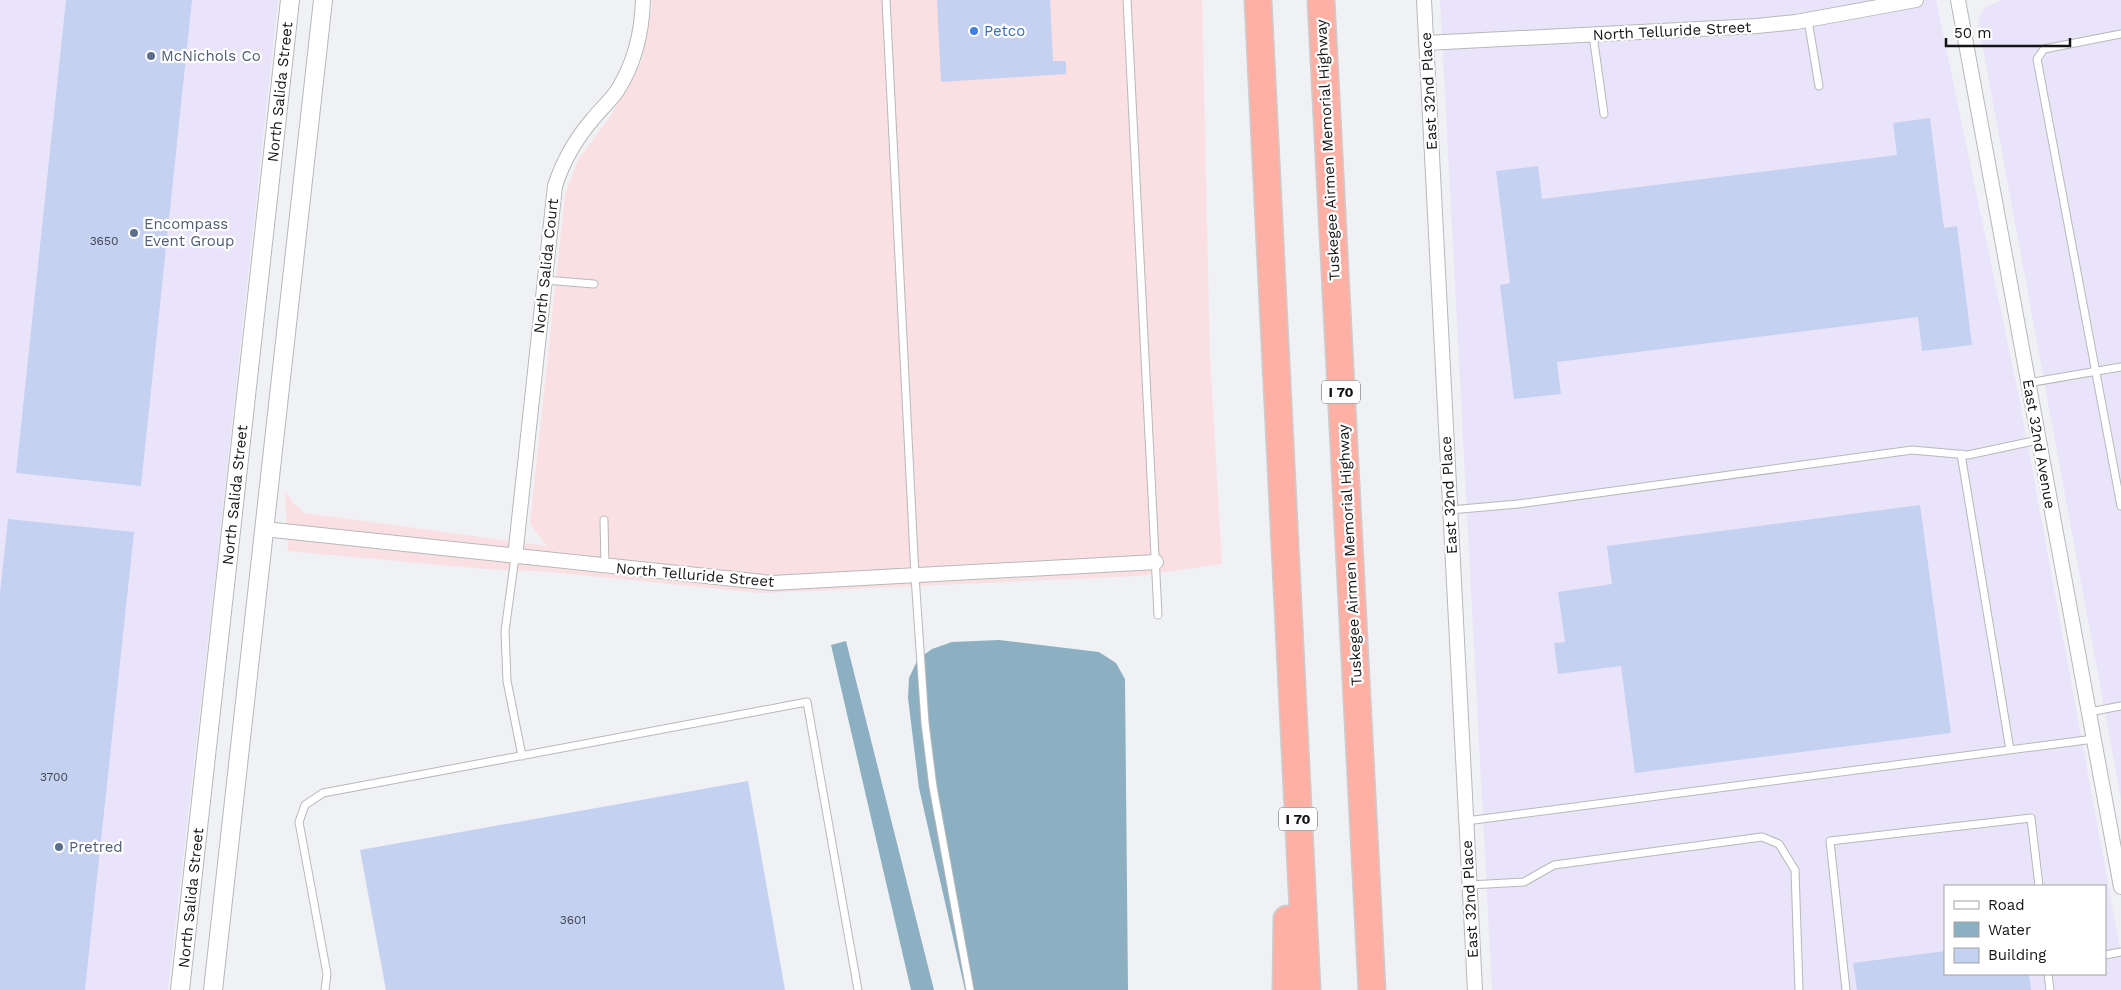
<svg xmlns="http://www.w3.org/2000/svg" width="2121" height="990" viewBox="0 0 2121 990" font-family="'Work Sans',sans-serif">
<rect width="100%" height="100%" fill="#f0f1f4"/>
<!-- commercial -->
<path fill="#fbe0e3" d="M652,0H1202L1210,358L1222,564L1140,576L760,593L550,572L484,569L288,551L285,490L293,503L305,513L547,546L530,524L565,194L578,160L609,118L641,62L652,8Z"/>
<!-- industrial -->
<path fill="#eae4fa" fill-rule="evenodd" d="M0,0H278L217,561L168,990H0Z
M1440,0H1936L2019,397L2121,954V990H1492ZM1945,886H2105V974H1945Z
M2002,0H2121V800L1979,27V18L1981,12L1986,7Z"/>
<!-- water -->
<path fill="#8cb0c1" d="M999,640L1099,652L1116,663L1125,679L1128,990H965L919,788L908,698L909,678L918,659L932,649L952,642Z
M846,641L934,990H911L831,645Z"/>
<!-- building -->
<path fill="#c5d1f1" d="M66,0H192L141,486L16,473Z
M937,0H1050L1053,61H1066V74L941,82Z
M1930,118L1944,228L1957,226L1972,345L1922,351L1918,317L1557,362L1561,394L1514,399L1500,285L1510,283L1496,171L1538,166L1542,199L1897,155L1893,123Z
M1920,505L1951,733L1635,773L1621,666L1558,674L1554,643L1565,642L1558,592L1612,584L1607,546Z
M8,519L134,532L85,990H0V594Z
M748,781L785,990H386L360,850Z
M1945,951V974H2029L2031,990H1857L1853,963Z"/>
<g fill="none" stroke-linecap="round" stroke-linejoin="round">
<defs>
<path id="service" d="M886,0L915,576L925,723L933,787L970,990
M1127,0L1158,615
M1808,20L1819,86
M2121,34L2044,49L2037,59L2121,506
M1593,35L1604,114
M545,280L594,284
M2028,383L2121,367
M1961,454L2010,750
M1450,510L1518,504L1912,450L1968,455L2038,440
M604,520L605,566
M515,557L505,631L507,681L522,756
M2089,712L2121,706
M1466,821L2094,739
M1469,885L1524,882L1554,865L1762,837L1779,844L1795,870L1799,990
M2105,955L2121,952
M2048,974L2050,990
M325,990L327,974L299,822L305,805L323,793L807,702L858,990
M1846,990L1830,841L2031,818L2039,886"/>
<path id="minor" d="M1424,0L1475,990
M1958,0L2121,887
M1426,43L1757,26L1796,22L1916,0
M264,529L772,583L1156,562
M515,557L555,186C563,161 575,140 592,120C600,110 610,101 617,91C635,63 642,33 643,0"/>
<path id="tertiary" d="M180,990L290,0
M213,990L323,0"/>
<path id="motorway" d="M1258,0L1307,990
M1321,0L1372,990
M1286,990L1287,919"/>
</defs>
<!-- service casing -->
<use href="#service" stroke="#b7b8ba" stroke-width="9"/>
<!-- minor casing -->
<use href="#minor" stroke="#b7b8ba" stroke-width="16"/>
<!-- tertiary casing -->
<use href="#tertiary" stroke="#b7b8ba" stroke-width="20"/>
<!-- motorway casing -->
<use href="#motorway" stroke="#ccc" stroke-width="29"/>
<!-- service -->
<use href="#service" stroke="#fff" stroke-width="7"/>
<!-- minor -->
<use href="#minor" stroke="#fff" stroke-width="14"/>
<!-- tertiary -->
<use href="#tertiary" stroke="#fff" stroke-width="18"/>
<!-- motorway -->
<use href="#motorway" stroke="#feb0a4" stroke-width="26"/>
</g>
<!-- markers -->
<circle fill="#3f7fe0" stroke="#fff" stroke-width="2" cx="974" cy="31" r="5"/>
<g fill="#5c6f8a" stroke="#fff" stroke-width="2">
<circle cx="151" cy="56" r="5"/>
<circle cx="134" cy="233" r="5"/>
<circle cx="59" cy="847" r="5"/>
</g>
<g text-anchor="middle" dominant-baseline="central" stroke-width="4.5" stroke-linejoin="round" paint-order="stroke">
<!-- number labels -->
<g font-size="12" fill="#41444d">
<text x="104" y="241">3650</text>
<text x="54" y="777">3700</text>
<text x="573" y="920">3601</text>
</g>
<!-- shield labels -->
<g fill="#fff" stroke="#5b5b5c" stroke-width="1">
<rect x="1322" y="380.5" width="38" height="23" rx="4"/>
<rect x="1279" y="807.5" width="38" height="23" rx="4"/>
</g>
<g font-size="14" font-weight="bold" fill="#151516">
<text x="1341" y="392">I 70</text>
<text x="1298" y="819">I 70</text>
</g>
<!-- shop labels -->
<g font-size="15" fill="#366cbe" stroke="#fff" text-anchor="start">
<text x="984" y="31">Petco</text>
</g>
<!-- street labels -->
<g font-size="15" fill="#151516" stroke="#fff">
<text transform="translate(1672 31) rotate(-3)">North Telluride Street</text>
<text transform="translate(1429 91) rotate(-93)">East 32nd Place</text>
<text transform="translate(280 92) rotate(-84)">North Salida Street</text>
<text transform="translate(1328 150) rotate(-93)">Tuskegee Airmen Memorial Highway</text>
<text transform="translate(546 266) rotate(-84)">North Salida Court</text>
<text transform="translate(2039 444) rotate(80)">East 32nd Avenue</text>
<text transform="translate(235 495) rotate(-84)">North Salida Street</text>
<text transform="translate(1449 495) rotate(-93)">East 32nd Place</text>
<text transform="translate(1350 555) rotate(-93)">Tuskegee Airmen Memorial Highway</text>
<text transform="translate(695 575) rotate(5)">North Telluride Street</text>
<text transform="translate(191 898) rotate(-84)">North Salida Street</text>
<text transform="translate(1470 899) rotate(-93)">East 32nd Place</text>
</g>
<!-- service labels -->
<g font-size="15" fill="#4e5e75" stroke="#fff" text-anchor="start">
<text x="161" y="56">McNichols Co</text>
<text x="144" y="224">Encompass<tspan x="144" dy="17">Event Group</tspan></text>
<text x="69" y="847">Pretred</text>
</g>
</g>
<!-- legend -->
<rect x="1944" y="885" width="162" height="90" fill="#ffffff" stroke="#a1a1a2"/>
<rect x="1954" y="901" width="25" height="8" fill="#ffffff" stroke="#a1a1a2"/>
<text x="1988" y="910" font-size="15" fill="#151516">Road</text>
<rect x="1954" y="922" width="25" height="15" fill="#8cb0c1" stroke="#a1a1a2"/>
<text x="1988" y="935" font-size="15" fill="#151516">Water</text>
<rect x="1954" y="948" width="25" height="15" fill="#c5d1f1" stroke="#a1a1a2"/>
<text x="1988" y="960" font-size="15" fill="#151516">Building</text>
<!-- scale -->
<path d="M1946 38v8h124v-8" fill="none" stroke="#151516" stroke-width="2.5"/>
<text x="1954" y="38" font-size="15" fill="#151516" stroke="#ffffff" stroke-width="4" paint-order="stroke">50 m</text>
</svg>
